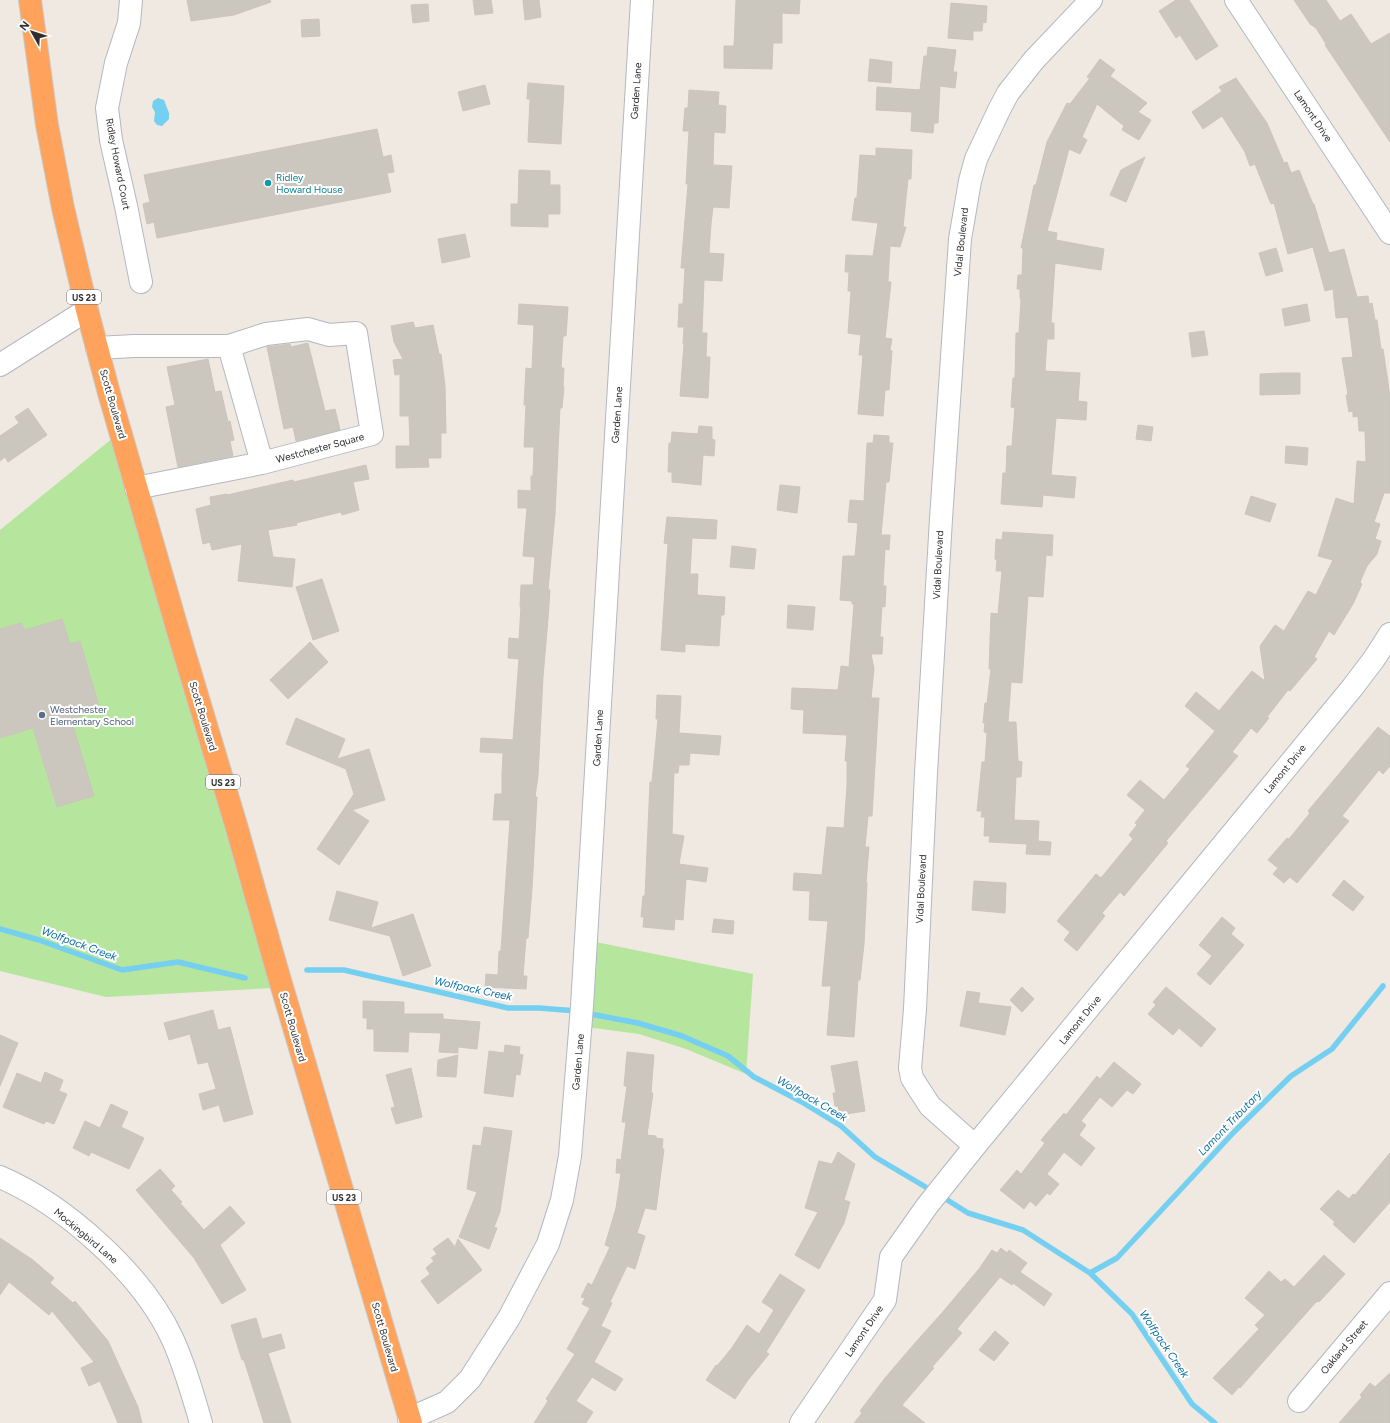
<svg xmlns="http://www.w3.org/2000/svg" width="1390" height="1423" viewBox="0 0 1390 1423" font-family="Figtree,sans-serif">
<rect width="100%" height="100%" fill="#efe9e1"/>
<!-- green -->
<path fill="#b6e59e" d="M114,437L293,987L106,997L0,971V530Z
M586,940L753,974L746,1074L686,1049L639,1034L579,1026Z"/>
<!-- water -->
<path fill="#75cff0" d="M158,98L164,100L169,113V119L162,126L157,125L154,121L155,112L152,107L153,101Z"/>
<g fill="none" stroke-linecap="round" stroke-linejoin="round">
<!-- stream -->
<path stroke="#75cff0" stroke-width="5.5" d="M0,929L39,940L122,970L178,962L245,978
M307,970H344L508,1008H539L577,1011
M585,1013L638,1023L682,1036L728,1056L754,1077L802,1102L841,1126L875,1157L934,1192
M941,1196L968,1213L1023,1230L1090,1273L1132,1314L1192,1404L1215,1423
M1090,1273L1117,1258L1234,1132L1291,1076L1332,1049L1383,986"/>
</g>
<!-- building -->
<path fill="#cbc7bf" stroke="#cbc5ba" d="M187,0H270L271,2L234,15L191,21Z
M473,0H491L493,13L475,15Z
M523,0H539L541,17L525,20Z
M736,0H800L799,14L782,13V43H773L772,69L724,68V46H734Z
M1176,0H1189L1218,46L1196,60L1180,35L1176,38L1159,11Z
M1294,0H1326L1340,21L1351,14L1371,44L1390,33V142L1325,45L1326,44L1316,28L1310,24Z
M951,3L987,6L986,23L983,22L982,31H973V40L948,38Z
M428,4L429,21L413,23L411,5Z
M319,19L320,36L302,37L301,20Z
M928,47L956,50L953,72H957L955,88L940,86L938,123H934L933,133L911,131L912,112L876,110L877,87L920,90L924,56H927Z
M870,59L892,62L891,83L868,81Z
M1100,59L1115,70L1110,76L1147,103L1138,112L1151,120L1139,140L1122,130L1124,126L1097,104L1082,137L1087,140L1080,154L1069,149L1047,231L1057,233L1056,240L1104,249L1101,270L1055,263L1051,323H1054V339H1047L1045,371L1080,373L1078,401L1087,402L1086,420L1056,418L1051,475L1076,477L1074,498L1043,495L1042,507L1001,504L1003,473H1006L1007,446H1012L1013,432L1015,408L1011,407L1013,378H1015L1016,333H1019L1021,299L1020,298V289H1017L1018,275H1022L1023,248H1021L1034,185H1036L1047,142L1067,103L1070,104L1090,78L1087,77Z
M1236,78L1267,123L1284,163L1287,162L1291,173L1299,170L1313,204H1314L1329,253L1344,249L1357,297L1368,296L1369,304L1372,303L1375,320H1377L1381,349H1383L1390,396V493H1384L1374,522L1380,524L1375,539L1381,541L1377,554L1367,566L1360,582L1362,584L1353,604L1334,635L1329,631L1314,657L1317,659L1290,691L1288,690L1267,717L1269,718L1257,733L1251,728L1232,752L1238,756L1166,841L1168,843L1124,896L1120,892L1102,913L1105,916L1077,951L1064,940L1070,932L1057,921L1096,874L1101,878L1133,839L1129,835L1137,825L1135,823L1145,810L1127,795L1140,780L1164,800L1190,769L1186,766L1215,731L1185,706L1196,692L1219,711L1252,671L1265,681L1260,646L1275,625L1284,631L1308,591L1316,595L1333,560L1318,556L1336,498L1354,504L1357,461L1366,462L1365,431H1359L1358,416L1353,417V411L1349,412L1346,395H1348L1342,358L1353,357L1348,317L1336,318L1333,289L1325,291L1313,247L1288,254L1274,203L1271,204L1255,164L1250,166L1245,152L1222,116L1203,129L1192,112L1222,91L1219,87Z
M528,83L564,86L561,144L528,142L530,99H527Z
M485,85L490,104L463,111L458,92Z
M689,90L719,92L718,105L726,106L725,133L714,132L713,165L732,166L729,208L713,207L711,224L709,253L724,254L722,281L704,280L702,333H707L706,357H710L708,398L680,396L684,344H683L684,327H678L679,304H683L685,268H681L688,184H686L689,131H683L685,108H688Z
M377,129L383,157L391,155L394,172L387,173L391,192L157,238L154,222L147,224L143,204L150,202L144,175Z
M876,148L912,150L911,179H908L903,227H906L900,247L890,246L888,282H891L885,338L892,339L890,350L892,351L889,390H885L883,416L858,414L863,355H859L861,335L848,333L851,291H848L849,272H845L846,255L873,256L878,223L852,220L855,198H857L860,155L876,156Z
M1145,157L1126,202L1110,195L1121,170Z
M519,170L550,171V185H560V214H548V227L511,226V204H518Z
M465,234L470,257L442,263L438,239Z
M1276,248L1283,271L1266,276L1259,253Z
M519,304L568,307L566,336H563L561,368H564L563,386L564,387L562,408H560L555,514L548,590H550L548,619L543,677L538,776L535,797H537L532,889L528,938H526L523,976H527L526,989L485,987L486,974L498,975L499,951H501L510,820H493L495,794H502V773L503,753L480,752L481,738L513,740L519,659L508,658L509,638L519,639L521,606L520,607L521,585H533L535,557L523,556L527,508H518V490L531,491V476H533L534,447H524L526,405H524L526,368L532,369L534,325L518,324Z
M1307,304L1310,321L1285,326L1282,309Z
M413,322L415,328L433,325L439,354H441L445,386L446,433H441V458H428L429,467L396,468V446H410L409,416H400V374L395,375L393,360L403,359L394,342L391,326Z
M1204,331L1208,355L1192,357L1189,333Z
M308,343L325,411L335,409L340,430L296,441L293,427L284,429L267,347L290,344L291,347Z
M208,359L215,392L221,391L228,422L230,421L234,440L230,441L233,456L178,467L166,407L175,405L167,367Z
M1282,373H1300V394L1260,395V374Z
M28,408L47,435L8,462L5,457L0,461V436L19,423L15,417Z
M1138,425L1153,427L1151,441L1136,439Z
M699,426L712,427V439L715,440L714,456L703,455L701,485L672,482V472H668L669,443H671L672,432L698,434Z
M874,435L889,436V443H893L889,482H886L881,535H890L889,550L885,549L883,586H886L885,607L882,606L880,637H883L882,654H871L874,669L871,698H879L872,816H868L865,847H869L866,883H867L864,944L860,980H858L854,1037L827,1035L831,986H822L828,921L809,920L810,891L793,890L794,873L822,875L827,827L844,828L847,785V761H845L847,735L803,733L804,710L791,709L792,688L838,690L841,666L849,667L854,604H852V601L840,600L843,556H855L858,523L848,522L850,500L864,501L867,443H873Z
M1286,446L1308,448L1307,465L1285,463Z
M366,465L369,479L353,482L359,510L342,515L341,512L296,523L297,525L268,530L273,557L295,559L292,587L238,581L242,544L212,550L210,542L203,544L196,509L211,505L210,497L227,494V495L293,480L294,482Z
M780,485L800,487L797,513L777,510Z
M1251,496L1276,504L1270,522L1245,514Z
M667,517L717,520L716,539L692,538L690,574H698L697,595L725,597L724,615H721L719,646L685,644V652L661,650L667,559L668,544L664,543Z
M1003,532L1053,535L1052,556L1046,555L1043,597L1028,596L1022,683L1011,682L1008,722H1016L1018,761L1022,762L1021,777H1016L1014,820L1039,821L1038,841L1051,842L1050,855L1026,854L1027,844L989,842L990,836H984L985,817H981L982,811H977L982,762H985L987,733L984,732L985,723H983L985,703H987L991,669H989L991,613L998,614L1002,571H996L997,560L995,559L996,539L1002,540Z
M732,546L756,549L754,569L730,567Z
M322,579L339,631L313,640L296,587Z
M788,605L815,607L813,630L787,628Z
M62,619L70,644L80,641L100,710L71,719L94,796L57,807L33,728L0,738V629L21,623L25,630Z
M310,642L328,662L288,699L270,680Z
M657,695L681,696L679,733L721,736L719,755L690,753L689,765H679L678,773H674L672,834L684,836L679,864L708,868L706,882L686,879L683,920L675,919L674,930L643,927L644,917H641L643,896H645L650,782H652L658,719H656Z
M296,718L345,739L337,759L369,749L385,800L352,810L369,821L339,865L317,849L354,794L346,769L286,744Z
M1378,727L1390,736V766L1383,774L1379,770L1342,816L1349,821L1297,883L1290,877L1284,883L1273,874L1278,868L1268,860L1287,838L1289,839L1310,813L1308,811Z
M1344,880L1364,897L1353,911L1332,895Z
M974,881L1006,883L1005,913L972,910Z
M337,891L378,902L371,928L413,914L431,966L403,976L390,936L329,920Z
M1222,917L1235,928L1231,934L1244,945L1210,985L1197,974L1212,956L1199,945Z
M714,919L734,921L733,934L712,932Z
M1022,987L1034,999L1022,1012L1010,1000Z
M1166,987L1216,1029L1201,1047L1179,1028L1173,1035L1148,1014L1156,1005L1153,1002Z
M967,991L980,993L978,1003L1011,1007L1005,1035L960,1026Z
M363,1001L404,1002V1014H443V1019L480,1022L477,1049L458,1047V1053L439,1052L441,1033L409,1032L408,1052L374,1051V1029H367V1018H363Z
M213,1010L218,1030L230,1027L253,1114L224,1122L219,1105L203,1110L199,1094L216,1089L208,1062L198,1064L190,1034L169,1040L164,1023Z
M0,1035L18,1043L0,1086Z
M505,1045L520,1047L519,1054L523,1055L520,1075L516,1074L513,1097L484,1093L489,1051L504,1053Z
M627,1052L654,1055L651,1093H653L647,1135L656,1136V1138L663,1139L662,1149H664L656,1210L645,1208L637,1233L645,1236L635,1269L627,1266L610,1302L612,1303L601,1326L611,1331L594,1362L623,1379L615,1391L592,1377L576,1401L593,1412L586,1423H534L548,1401L546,1399L575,1354L567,1349L590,1308L582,1304L585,1298L581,1297L588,1283L592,1285L610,1247L605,1245L616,1208L621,1173H616L617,1159L621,1160L626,1122H622L627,1086H624Z
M458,1055L456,1077L437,1076L438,1060Z
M857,1061L865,1111L840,1115L838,1106H835L833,1093H836L831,1066Z
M1114,1062L1141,1084L1133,1094L1127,1090L1112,1107L1100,1097L1081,1121L1086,1125L1079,1135L1095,1148L1081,1166L1064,1152L1047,1174L1059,1184L1050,1195L1047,1193L1036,1206L1030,1201L1024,1209L1000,1190L1017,1170L1021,1174L1045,1143L1041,1140L1064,1113L1066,1115L1097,1076L1100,1079Z
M411,1068L422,1117L396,1124L391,1108L395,1107L386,1075Z
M45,1072L63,1080L59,1091L67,1094L54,1124L46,1121L44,1124L3,1107L17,1073L41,1083Z
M111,1104L128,1112L121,1127L144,1138L129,1169L91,1152L89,1156L73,1148L85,1121L100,1128Z
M484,1127L512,1131L500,1212L494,1227L497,1228L489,1249L459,1237L477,1192L467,1189L473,1145L481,1146Z
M838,1152L855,1164L844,1200L850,1202L844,1223L819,1269L795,1255L818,1212L805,1208L819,1161L832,1164Z
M1390,1153V1202L1354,1243L1333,1224L1335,1222L1320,1209L1338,1190L1349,1199L1353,1194L1355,1195Z
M160,1169L175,1186L171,1190L182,1202L180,1203L204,1230L230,1206L245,1223L220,1245L246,1290L222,1304L194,1258L136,1190Z
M0,1238L33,1260L54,1278L50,1283L73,1303L75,1301L108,1341L138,1407L142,1423H118L100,1381L89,1386L81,1368L94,1362L52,1311L49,1315L9,1282L0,1295Z
M448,1238L455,1247L458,1239L482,1270L438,1304L421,1281L430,1274L426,1268L434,1261L431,1258L437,1254L433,1249Z
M1001,1248L1007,1253L1009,1250L1027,1263L1020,1272L1052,1294L1044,1306L1013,1283L1012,1285L1000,1277L957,1329L962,1333L932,1367L934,1368L902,1405L925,1423H854L862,1413L860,1411L885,1378L915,1343L941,1314L979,1269L992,1250L997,1253Z
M1324,1255L1345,1274L1320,1301L1316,1302L1240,1388L1239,1387L1232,1395L1213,1378L1259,1329L1255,1325L1265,1315L1245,1298L1269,1271L1281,1282L1285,1279L1294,1287Z
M780,1274L805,1290L766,1352L769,1354L748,1380L735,1399L706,1380L716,1365L717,1366L731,1349L747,1325L759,1334L774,1310L762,1302Z
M256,1318L262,1339L281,1334L285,1348L268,1353L291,1423H264L244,1360H242L231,1325Z
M995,1331L1009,1343L994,1361L979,1350Z
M1390,1373V1423H1339L1362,1397L1360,1395L1370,1383L1375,1387Z"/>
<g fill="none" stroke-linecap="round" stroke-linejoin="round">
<defs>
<path id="minor" d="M131,0L129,23L116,63L107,108L111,140L126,206L141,282
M1236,0L1390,233
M229,346L262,463
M97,348L134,346H229L266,334L308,329L329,335L356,333L372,434L262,463L136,488
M0,365L87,310
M975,1146L930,1106L917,1086L912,1078L910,1068L915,1009L926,773L941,519L960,239L970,181L976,159L999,110L1008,93L1034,60L1091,0
M0,1177C65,1205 143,1274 173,1340C185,1367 193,1395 201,1423
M1299,1401L1390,1293
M409,1419L447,1402L470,1379L509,1318L548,1244L562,1200L570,1156L582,1006L642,0
M801,1423L885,1300L891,1257L927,1206L975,1146L1352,688L1374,659L1390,634"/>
<path id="highway" d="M30,0L47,125L63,208L87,310L109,393L182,645L236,825L277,970L411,1423"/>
</defs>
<!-- minor casing -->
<use href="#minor" stroke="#b4b7c1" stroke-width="24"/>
<!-- highway casing -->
<use href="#highway" stroke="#c9c9c9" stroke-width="24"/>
<!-- minor -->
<use href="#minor" stroke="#fff" stroke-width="22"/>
<!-- highway -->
<use href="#highway" stroke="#ffa35c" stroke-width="22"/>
</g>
<!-- markers -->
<circle fill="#0f9aa8" stroke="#fff" stroke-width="1.5" cx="268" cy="183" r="4"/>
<circle fill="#5c6f8a" stroke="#fff" stroke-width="1.5" cx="42" cy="715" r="4"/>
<g text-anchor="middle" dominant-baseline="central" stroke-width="4" stroke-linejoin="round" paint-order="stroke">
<!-- shield labels -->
<g fill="#fff" stroke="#6d6d6d" stroke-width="1">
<rect x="67" y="290" width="34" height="14" rx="3"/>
<rect x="206" y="775" width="34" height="14" rx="3"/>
<rect x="327" y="1190" width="34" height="14" rx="3"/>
</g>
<g font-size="9" font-weight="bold" fill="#2e2e2e">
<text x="84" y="297">US 23</text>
<text x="223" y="782">US 23</text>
<text x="344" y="1197">US 23</text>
</g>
<!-- street labels -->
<g font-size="10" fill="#2e2e2e" stroke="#fff">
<text transform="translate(636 91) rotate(-86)">Garden Lane</text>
<text transform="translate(1313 116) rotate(56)">Lamont Drive</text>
<text transform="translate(118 164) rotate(79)">Ridley Howard Court</text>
<text transform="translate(961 242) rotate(-84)">Vidal Boulevard</text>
<text transform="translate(113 404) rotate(74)">Scott Boulevard</text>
<text transform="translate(617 415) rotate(-86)">Garden Lane</text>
<text transform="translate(320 448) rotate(-15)">Westchester Square</text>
<text transform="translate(938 565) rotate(-87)">Vidal Boulevard</text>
<text transform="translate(203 716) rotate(73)">Scott Boulevard</text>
<text transform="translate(598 738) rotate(-87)">Garden Lane</text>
<text transform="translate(1285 769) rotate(-51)">Lamont Drive</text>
<text transform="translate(921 889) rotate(-87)">Vidal Boulevard</text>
<text transform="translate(1080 1020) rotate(-51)">Lamont Drive</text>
<text transform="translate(293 1027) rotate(74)">Scott Boulevard</text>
<text transform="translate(578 1062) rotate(-85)">Garden Lane</text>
<text transform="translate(86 1236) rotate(40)">Mockingbird Lane</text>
<text transform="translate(864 1331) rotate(-56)">Lamont Drive</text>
<text transform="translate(385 1337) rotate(74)">Scott Boulevard</text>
<text transform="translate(1344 1347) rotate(-50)">Oakland Street</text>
</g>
<!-- culture labels -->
<g font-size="10" fill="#0d838f" stroke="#fff" text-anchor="start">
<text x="276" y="177">Ridley<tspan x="276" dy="12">Howard House</tspan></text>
</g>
<!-- service labels -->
<g font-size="10" fill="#4e5e75" stroke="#fff" text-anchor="start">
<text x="50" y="709">Westchester<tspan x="50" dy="12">Elementary School</tspan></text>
</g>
<!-- water labels -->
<g font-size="11" font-style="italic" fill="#0d6fa3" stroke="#fff">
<text transform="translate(79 944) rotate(20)">Wolfpack Creek</text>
<text transform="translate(473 989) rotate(12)">Wolfpack Creek</text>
<text transform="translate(812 1099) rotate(30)">Wolfpack Creek</text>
<text transform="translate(1230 1123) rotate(-46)">Lamont Tributary</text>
<text transform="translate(1164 1344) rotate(56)">Wolfpack Creek</text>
</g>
</g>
<!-- north arrow -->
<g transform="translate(32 32) rotate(309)" stroke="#ffffff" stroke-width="3" paint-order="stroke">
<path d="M0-3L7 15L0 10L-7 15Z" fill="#2e2e2e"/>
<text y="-6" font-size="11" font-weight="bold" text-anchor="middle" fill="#2e2e2e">N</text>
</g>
</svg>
